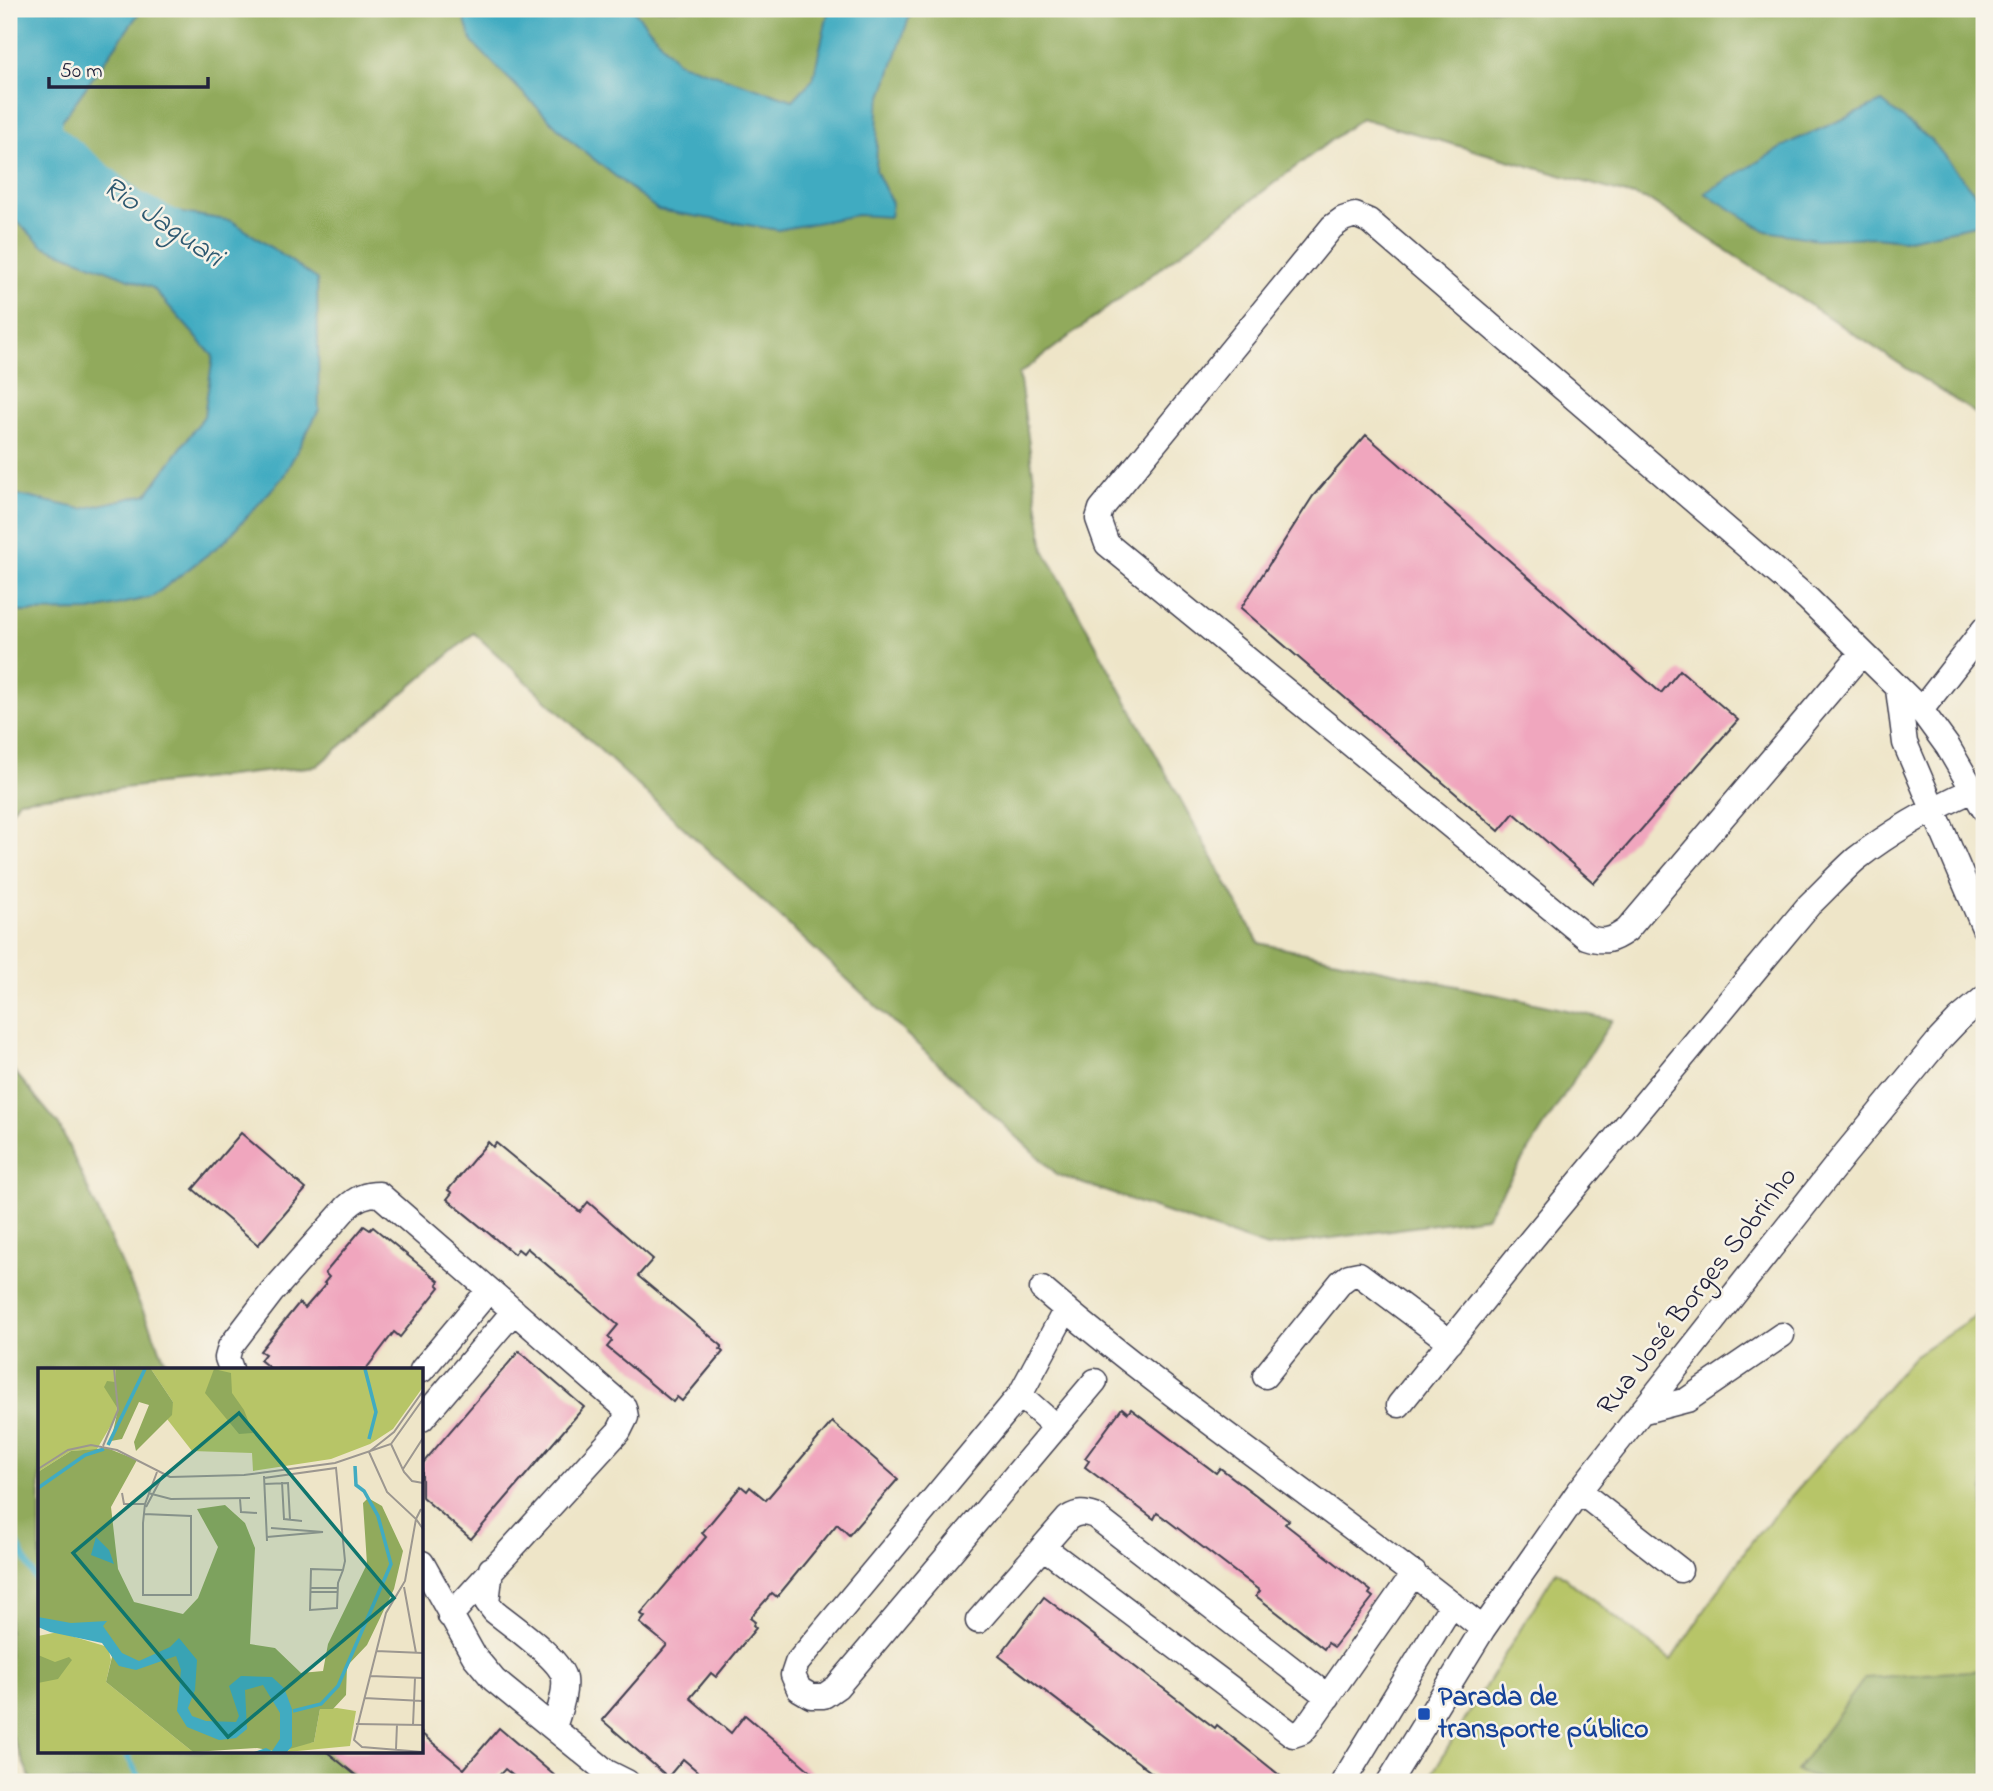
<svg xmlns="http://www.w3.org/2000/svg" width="1993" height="1791" viewBox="0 0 1993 1791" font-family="'Indie Flower',sans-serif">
<rect width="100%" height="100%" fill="#f7f3e8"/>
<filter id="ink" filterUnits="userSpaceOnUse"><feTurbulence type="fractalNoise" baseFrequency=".0143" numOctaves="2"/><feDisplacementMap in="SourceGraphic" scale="14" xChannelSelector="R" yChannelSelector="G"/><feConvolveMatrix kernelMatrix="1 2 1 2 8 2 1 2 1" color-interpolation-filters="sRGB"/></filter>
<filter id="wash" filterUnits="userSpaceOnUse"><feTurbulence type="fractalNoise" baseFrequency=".00686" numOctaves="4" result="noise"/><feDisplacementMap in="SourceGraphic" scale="28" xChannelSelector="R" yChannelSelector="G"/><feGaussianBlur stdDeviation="1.57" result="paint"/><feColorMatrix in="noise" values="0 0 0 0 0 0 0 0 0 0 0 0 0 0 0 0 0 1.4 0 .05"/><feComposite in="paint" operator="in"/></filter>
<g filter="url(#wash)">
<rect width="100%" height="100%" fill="#eee5c8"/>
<!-- green -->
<path fill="#b7c567" stroke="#6c7451" stroke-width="2" d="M1984,1310V1782H1427L1556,1571L1671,1660L1751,1542L1914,1356Z"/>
<!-- forest -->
<path fill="#91aa5c" stroke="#5a664c" stroke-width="2" d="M9,9H1984V419L1651,201L1361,118L1019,374L1044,550L1259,943L1612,1020L1486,1217L1267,1247L1058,1175L474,633L317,766L19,800L9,815Z
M9,1065L59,1125L169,1369H40V1751H342L356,1782H32L9,1730Z
M1984,1670V1782H1827L1796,1771L1865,1678Z"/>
<!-- water -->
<path fill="#41abc1" stroke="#32667e" stroke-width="2" d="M9,9H142L56,129L73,182L110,201L232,221L317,279L319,410L283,477L225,541L152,597L90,611L17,612L9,610V493L82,509L147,494L204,416L213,356L153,288L43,246L9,214Z
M461,9H633L677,62L793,100L813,79L829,9H912L878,108L876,171L892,203L890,217L857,215L778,230L658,210L571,141L472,42Z
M1882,102L1932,141L1978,197L1984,209L1975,225L1903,240L1875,237L1816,239L1766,231L1705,193L1793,141Z"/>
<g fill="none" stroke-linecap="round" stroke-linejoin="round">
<!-- stream -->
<path stroke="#41abc1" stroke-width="6" d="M9,1527L40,1588
M125,1751L141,1782"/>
<!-- river -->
<path stroke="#41abc1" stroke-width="38" d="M43,111V136L132,209L172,229"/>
</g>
<g id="blocks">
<!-- building -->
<path fill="#f0a6be" d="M1366,435L1661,693L1680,670L1738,720L1594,883L1514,813L1499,831L1241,608L1313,496Z
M241,1133L306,1189L258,1245L193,1189Z
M488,1142L493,1147L496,1143L580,1212L588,1202L653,1259L638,1276L722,1346L720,1349L723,1352L682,1401L677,1397L673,1402L607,1347L612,1341L608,1337L618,1325L527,1248L523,1253L518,1249L514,1254L447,1199L452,1193L448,1190Z
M364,1226L370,1230L373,1227L439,1281L437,1284L440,1287L400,1337L394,1332L366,1369H271L260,1360L265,1354L260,1351L299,1303L305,1308L326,1284L324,1283L329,1277L325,1273Z
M519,1351L584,1407L471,1539L422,1497V1464Z
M1122,1408L1128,1413L1131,1409L1216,1473L1220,1468L1289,1520L1285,1524L1371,1591L1369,1594L1373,1597L1334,1647L1328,1643L1324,1649L1256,1596L1260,1591L1163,1517L1157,1513L1154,1519L1085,1467L1089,1461L1085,1458Z
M832,1422L898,1479L849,1535L837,1524L777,1597L772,1593L750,1618L755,1622L753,1625L756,1628L716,1677L711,1673L690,1698L731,1733L745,1715L823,1782H710L683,1759L668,1777L602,1720L667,1645L640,1623L645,1617L641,1614L706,1537L702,1533L741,1486L747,1491L750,1487L766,1500Z
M1044,1597L1215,1728L1217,1725L1288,1782H1164L999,1656Z
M499,1728L562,1782H521L505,1769L493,1782H364L326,1751H422V1734L464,1769Z"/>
</g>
</g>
<g filter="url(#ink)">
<use href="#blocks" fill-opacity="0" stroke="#413f50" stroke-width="2"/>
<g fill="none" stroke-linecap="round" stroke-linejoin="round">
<defs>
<path id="minor" d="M1862,653L1627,930C1612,941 1604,943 1586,937L1107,544L1098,519L1101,509L1332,227L1343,219L1355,215L1369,221L1808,599L1921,710L1948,747L1984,809
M1898,689L1905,743L1984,928
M1921,710L1984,629
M1042,1289C1183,1410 1339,1512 1483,1629
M1066,1309L1020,1395L797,1663L793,1675L799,1689L811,1696H824L837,1687L1095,1381
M231,1369L227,1358L230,1347L272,1292L347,1207C357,1198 365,1194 379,1194L624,1407L626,1417L619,1431L450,1616
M422,1370L489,1290
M1265,1376L1341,1282L1349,1276L1359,1274L1450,1342
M1020,1395L1056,1427
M1399,1405L1532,1239L1809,905C1825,890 1840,873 1856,859C1892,831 1931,809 1973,790
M1641,1412L1687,1400L1782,1335
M422,1419L514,1311
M1579,1491L1680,1570
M1043,1547L1293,1735L1302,1732L1307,1726L1414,1573
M422,1563L474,1656L494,1680L607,1772L627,1782
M491,1569L487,1602L494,1611C510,1624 562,1660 564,1679C566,1695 558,1713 554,1728
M978,1621L1068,1518C1078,1512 1084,1512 1095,1516L1328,1697
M1343,1782L1452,1604
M1389,1782L1483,1629L1579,1491L1845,1154L1940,1039L1959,1019L1984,998"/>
</defs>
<!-- minor casing -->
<use href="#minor" stroke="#413f50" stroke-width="27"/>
<!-- minor -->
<use href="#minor" stroke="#fff" stroke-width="24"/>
</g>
</g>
<!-- markers -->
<rect fill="#1a4fb4" stroke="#f7f3e8" stroke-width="2.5" x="1417" y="1707" width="14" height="14" rx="3.5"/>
<g text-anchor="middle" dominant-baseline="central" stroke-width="5" stroke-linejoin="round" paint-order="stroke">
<!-- street labels -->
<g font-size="28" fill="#22223b" stroke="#f7f3e8">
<text transform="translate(1698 1292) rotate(-52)">Rua José Borges Sobrinho</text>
</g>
<!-- transit labels -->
<g font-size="28" font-weight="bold" fill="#164399" stroke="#f7f3e8" text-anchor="start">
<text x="1438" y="1698">Parada de<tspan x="1438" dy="32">transporte público</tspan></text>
</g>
<!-- water labels -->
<g font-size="30" font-style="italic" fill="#2e5971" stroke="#f7f3e8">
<text transform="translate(162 223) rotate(34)">Rio Jaguari</text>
</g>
</g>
<!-- overview -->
<g transform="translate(38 1368)">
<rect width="385" height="385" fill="#eee5c8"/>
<path d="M0,1H78L79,47L59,81L33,83L0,104ZM113,1H385V19L355,61L332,76L293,91L215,103L214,85L154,83L129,51L135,34ZM20,264L70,279L73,292L68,314L155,384H0V268ZM299,340L318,343L312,378L249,384L254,378L276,374L282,341Z" fill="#b7c567"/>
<path d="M78,1H113L135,34L134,47L98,83L96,74L111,37L101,34L84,71L73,73L80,41L66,19L69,13L77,14ZM176,1L193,5L194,25L206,42L215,65L201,66L167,25ZM69,80L99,92L73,139L80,201L96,234L145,246L160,230L180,179L159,141L187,137L207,155L217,180L212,276L237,280L263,305L285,303L290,276L329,196L325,135L330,130L344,138L365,183L356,221L329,277L309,298L308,327L295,341H282L276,374L241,384L219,380L155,384L68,314L74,289L67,273L0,257V104L33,83ZM0,287L17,294L31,289L34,292L20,311L0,315Z" fill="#91aa5c"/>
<path d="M58,169L71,182L76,196L53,187ZM0,249L33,255L69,253L65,258L84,285L101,293L132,279L141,270L159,292L157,322L150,340L154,348L168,353L198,354L201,348L191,318L203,308L234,309L246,320L254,341V378L249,384H216L228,380L234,383L242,371V345L225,317L207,322L209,361L198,370L181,372L149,359L139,343L143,302L138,288L98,302L81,298L64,275L12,264L0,259Z" fill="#41abc1"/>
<path fill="none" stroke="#41abc1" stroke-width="3.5" d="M327,1L338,44L331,71M70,77L107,1M0,120L47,87L66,81M255,343L283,336L300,318L353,196L340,148L326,123L318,117L317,98"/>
<path fill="none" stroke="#9c9790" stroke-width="2" d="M353,76L366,104L374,113L385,115M65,78L80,42L76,1M332,83L356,64L385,23M331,84L349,124L378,151L367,213L348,245L316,372L324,379L385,384M0,101L30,82L53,77L79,82L132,109L206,107L297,95L353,76L385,31M365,101L385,70M226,108L229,173M226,110L298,100L307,193L305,202L300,215L299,240L272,242L273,201L305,202M244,114L246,151L264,153M226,116L250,115L252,152M84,125L86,136H107M110,125L133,131L212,130M202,131L203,144L219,145M108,139L125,107M383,141L378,151L385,161M106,146L153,148V227H105V155L107,136L119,104M229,169L285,164L233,160M366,219L378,285M272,220H299M272,224H299M338,283L385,285M332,308L385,310M326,330L385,333M318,356L385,357M375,357L377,310M358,381L359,356"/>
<path fill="#0f766e" fill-opacity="0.15" stroke="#0f766e" stroke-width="3.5" d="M201,45L356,230L190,369L35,185Z"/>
<rect width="385" height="385" fill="none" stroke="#22223b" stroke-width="3.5"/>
</g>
<!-- margin -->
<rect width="1993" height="1791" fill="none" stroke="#f7f3e8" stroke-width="35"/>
<!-- scale -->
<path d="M49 77v10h159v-10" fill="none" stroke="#22223b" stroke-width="3.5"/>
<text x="60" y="77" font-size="21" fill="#22223b" stroke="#f7f3e8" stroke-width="5" paint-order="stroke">50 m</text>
</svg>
